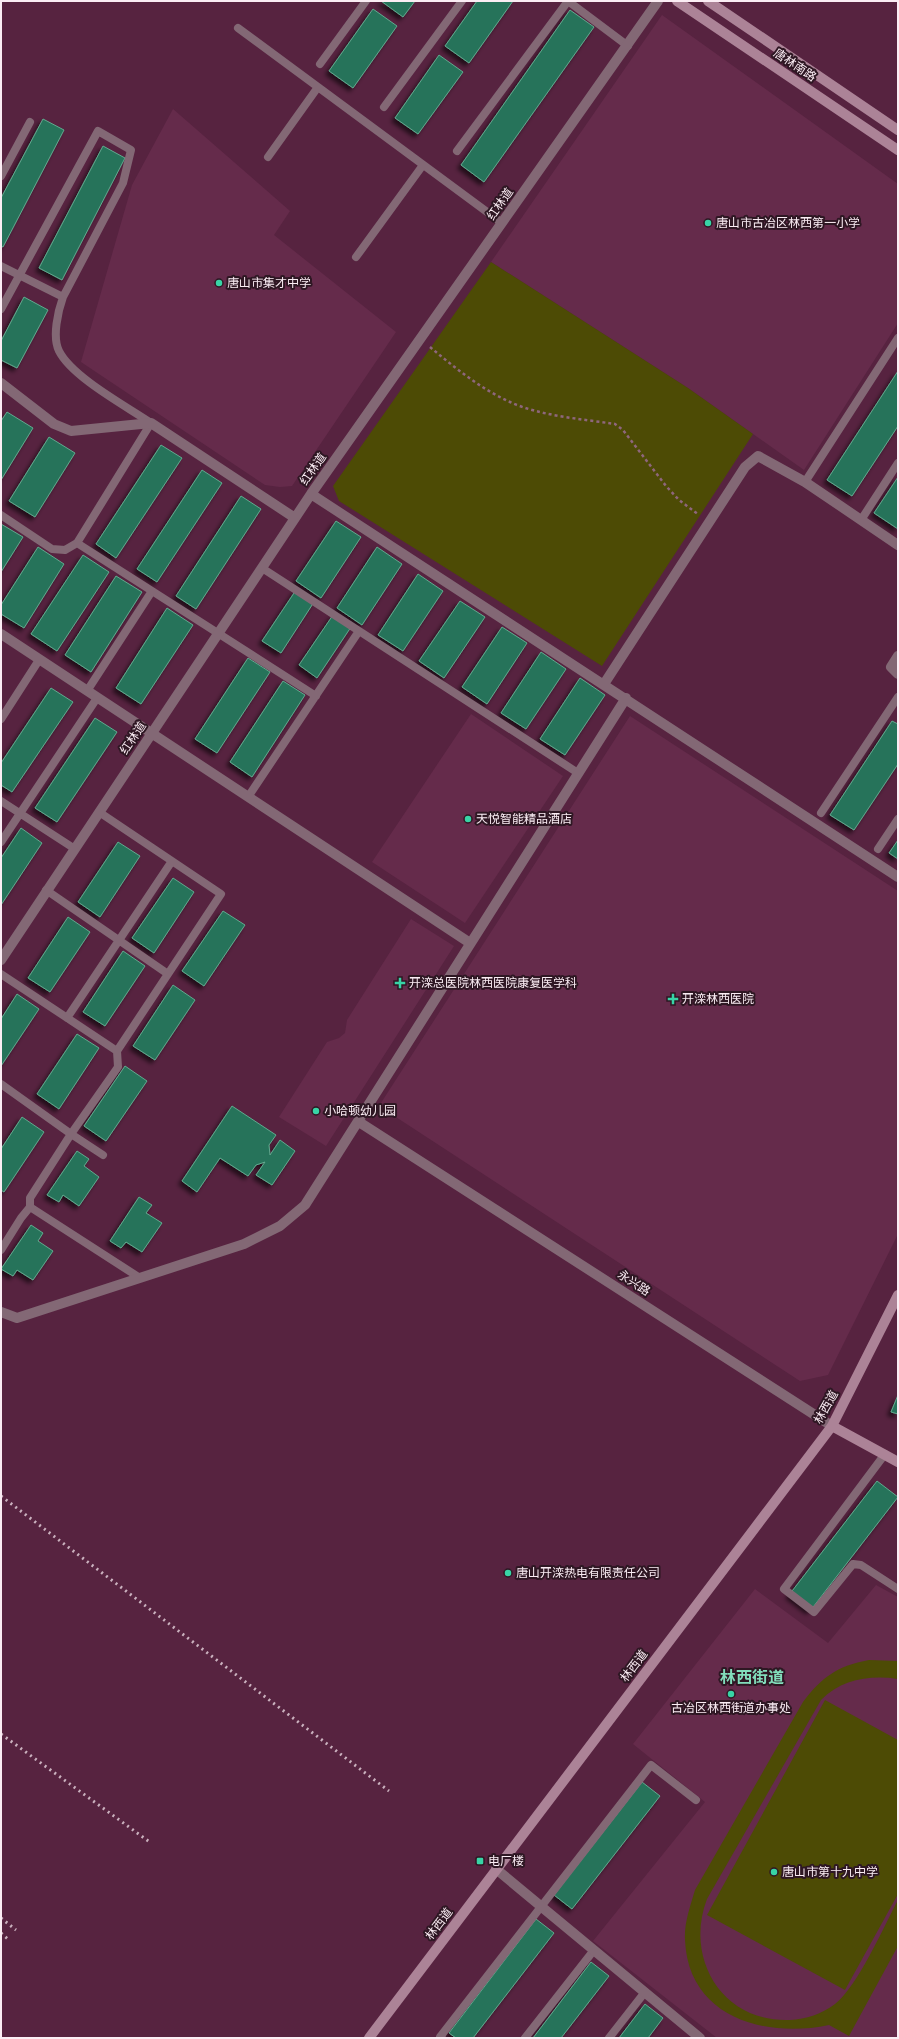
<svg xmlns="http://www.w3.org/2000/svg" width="899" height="2039" viewBox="0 0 899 2039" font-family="Raleway,'Noto Sans SC',sans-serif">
<defs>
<filter id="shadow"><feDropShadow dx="-3.5" dy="3.5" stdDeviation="2" flood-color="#0009"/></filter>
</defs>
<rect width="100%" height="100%" fill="#572340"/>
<!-- built -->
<path fill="#652b4b" d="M662,15L898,184V323L804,470L688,388L491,262Z
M173,109L290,211L274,235L396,332L292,486L280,487L265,485L81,362L132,185Z
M471,714L563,776L465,923L372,862Z
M630,716L898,891V1234L828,1375L800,1381L379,1106Z
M411,919L454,946L326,1146L279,1117L327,1042L339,1038L345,1033L347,1020Z
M876,1585L898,1597V2038H717L593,1941L705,1802L633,1744L755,1589L828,1643Z"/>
<!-- green -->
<path fill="#4d4b05" d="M491,262L688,388L753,434L602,666L339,501L333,486Z
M869,1660L898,1661V1679C870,1675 842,1679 821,1700L707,1899C684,1959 723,2023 790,2020C806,2019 822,2014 835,2004C858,1986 883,1928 898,1900V1946L849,2036L829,2025C763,2039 688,2016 685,1940C684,1923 690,1907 695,1890L803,1702C822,1677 837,1666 869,1660Z
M825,1700L898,1740V1894L845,1990L707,1915Z"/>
<!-- building -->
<path fill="#26735a" stroke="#60aa8e" filter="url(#shadow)" d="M381,1H415L403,17Z
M477,1H513L469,63L445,46Z
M373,9L397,26L353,88L329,71Z
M570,10L594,27L484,182L461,165Z
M439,55L463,72L418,134L395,118Z
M43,119L64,130L3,247L1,246V198Z
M103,146L125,158L62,280L39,268Z
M24,297L48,310L17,368L1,360V341Z
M898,371V426L852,496L827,480Z
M7,412L33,428L1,480V421Z
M49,437L75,453L35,517L9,501Z
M161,445L182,458L116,558L96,544Z
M202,470L222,483L157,582L137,569Z
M898,477V529L874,513Z
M241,496L261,509L196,609L176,596Z
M336,521L361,537L321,598L296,581Z
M1,524L23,537L1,572Z
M38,547L64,564L24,628L1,614V605Z
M377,547L402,564L362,625L337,608Z
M83,555L109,572L57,651L31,634Z
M418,574L443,591L403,651L378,635Z
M116,576L142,592L91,672L65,655Z
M296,590L314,602L281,653L262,641Z
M460,601L485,617L444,678L419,661Z
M167,608L193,625L141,704L116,688Z
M333,615L351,627L317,678L299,665Z
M502,627L527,643L487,704L462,687Z
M541,652L566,669L526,729L501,713Z
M248,658L270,672L217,753L195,739Z
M580,678L605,695L565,755L540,739Z
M283,681L305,695L252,777L230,762Z
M51,688L73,702L12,792L1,785V763Z
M95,718L117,732L57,822L35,808Z
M892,721L898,724V764L854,830L830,815Z
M21,828L42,843L1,905V858Z
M898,840V859L889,853Z
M118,842L140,856L100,917L78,902Z
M173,878L194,892L154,953L132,938Z
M223,911L245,925L204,986L182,971Z
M68,917L90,932L50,992L28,978Z
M123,951L145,966L105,1026L83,1012Z
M173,985L195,1000L155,1060L133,1046Z
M17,994L39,1009L1,1066V1019Z
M77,1034L99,1048L59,1109L37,1094Z
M125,1066L147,1081L106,1141L84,1126Z
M232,1106L276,1135L269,1145L270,1155L280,1140L295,1151L272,1185L256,1175L265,1162L256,1165L248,1176L220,1158L197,1192L182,1181Z
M22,1117L44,1132L4,1192L1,1190V1149Z
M77,1151L89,1159L84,1166L99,1177L79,1206L63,1195L59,1202L47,1195Z
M139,1197L152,1205L146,1213L162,1223L142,1252L126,1242L121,1248L110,1241Z
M31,1225L43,1233L38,1241L53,1251L33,1280L17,1270L13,1276L1,1269Z
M898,1395V1414L891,1412Z
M877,1481L898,1497L810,1611L789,1595Z
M642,1782L660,1796L572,1909L554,1895Z
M536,1919L554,1933L473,2038H456L449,2033Z
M591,1962L609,1976L561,2038H533Z
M645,2004L663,2018L648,2038H619Z"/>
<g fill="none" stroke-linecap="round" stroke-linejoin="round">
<!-- path -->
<path stroke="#8e667c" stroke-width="2.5" stroke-dasharray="3 3" stroke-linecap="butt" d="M430,347C455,368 481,389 510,402C540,416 582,419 615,424L623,430L666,486L679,500L699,515"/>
<!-- lane -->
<path stroke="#836875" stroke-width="8" d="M568,1L628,46
M238,28L502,223
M320,64L366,1
M384,107L462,1
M457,151L568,1
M268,157L318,87
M1,176L30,122
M356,257L423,165
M1,266L63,297C58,311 52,337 59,351C72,377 126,406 151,423L77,543L65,550L52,549L1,515
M1,309L98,131L131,150L123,183L63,297
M805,482L898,338
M861,520L898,463
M77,543L316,696
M262,568L578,773
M87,691L152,591
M1,719L39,660
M248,797L359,631
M1,801L75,849
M99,812L221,894L117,1051L118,1067L71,1134L103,1155
M821,813L898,697
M1,842L97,698
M878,849L898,819
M46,890L168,974
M1,974L117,1051
M67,1018L172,861
M1,1084L71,1134L30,1198V1207L140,1278
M1,1250L21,1218L30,1207
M885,1454L784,1589L814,1612L853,1564L861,1565L898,1589
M442,2038L440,2037L651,1765L696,1800
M525,2038L594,1950
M609,2038L645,1992"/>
<!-- street -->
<path stroke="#836875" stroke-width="10" d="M1,383L54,424L71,431L151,423L295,518
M311,494L898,877
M1,634L470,943
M898,656L891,667L898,674
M604,684L745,467L758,456L805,482L898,545
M1,960L311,494L658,1
M359,1122L832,1426
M1,1312L17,1318L244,1244L280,1226L305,1205L626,698
M496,1869L700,2038"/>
<!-- secondary -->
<path stroke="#ac8397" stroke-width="10" d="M677,1L898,150
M708,1L898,130
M832,1426L898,1462
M369,2038L832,1426L898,1295"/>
<!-- rail -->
<path stroke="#cab1be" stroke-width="3" stroke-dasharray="2 4" stroke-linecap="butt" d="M1,1496L389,1791
M1,1734L151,1843
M1,1918L16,1930
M1,1933L9,1940"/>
</g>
<!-- markers -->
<g fill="#38d4a6" stroke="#2e1723" stroke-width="1.5">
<circle cx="708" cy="223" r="4"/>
<circle cx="219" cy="283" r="4"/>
<circle cx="468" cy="819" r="4"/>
<path d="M398 977h4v4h4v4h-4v4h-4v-4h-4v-4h4z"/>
<path d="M671 993h4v4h4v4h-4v4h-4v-4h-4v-4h4z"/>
<circle cx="316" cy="1111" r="4"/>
<circle cx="508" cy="1573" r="4"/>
<circle cx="731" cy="1694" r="4"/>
<rect x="476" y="1857" width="8" height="8" rx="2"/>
<circle cx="774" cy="1872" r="4"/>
</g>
<g text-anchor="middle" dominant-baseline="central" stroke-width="4" stroke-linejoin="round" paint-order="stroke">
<!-- street labels -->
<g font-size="12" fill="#fbedf4" stroke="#2e1723">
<text transform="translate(795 65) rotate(34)">唐林南路</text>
<text transform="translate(500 204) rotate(-55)">红林道</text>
<text transform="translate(313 469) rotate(-55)">红林道</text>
<text transform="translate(133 738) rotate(-56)">红林道</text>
<text transform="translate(634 1283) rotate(33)">永兴路</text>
<text transform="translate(826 1407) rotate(-61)">林西道</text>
<text transform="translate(634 1666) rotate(-53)">林西道</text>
<text transform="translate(439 1924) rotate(-53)">林西道</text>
</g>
<!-- poi labels -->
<g font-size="12" fill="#fbedf4" stroke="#2e1723" text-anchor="start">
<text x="716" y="223">唐山市古冶区林西第一小学</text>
<text x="227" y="283">唐山市集才中学</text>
<text x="476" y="819">天悦智能精品酒店</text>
<text x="409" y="983">开滦总医院林西医院康复医学科</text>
<text x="682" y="999">开滦林西医院</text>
<text x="324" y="1111">小哈顿幼儿园</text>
<text x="516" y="1573">唐山开滦热电有限责任公司</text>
<text x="731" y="1708" text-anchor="middle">古冶区林西街道办事处</text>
<text x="488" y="1861">电厂楼</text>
<text x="782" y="1872">唐山市第十九中学</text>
</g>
<!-- district labels -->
<g font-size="16" font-weight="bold" fill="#82ddbb" stroke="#2e1723">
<text x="752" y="1677">林西街道</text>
</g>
</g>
<!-- border -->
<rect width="899" height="2039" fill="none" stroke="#fbedf4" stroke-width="4"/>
</svg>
